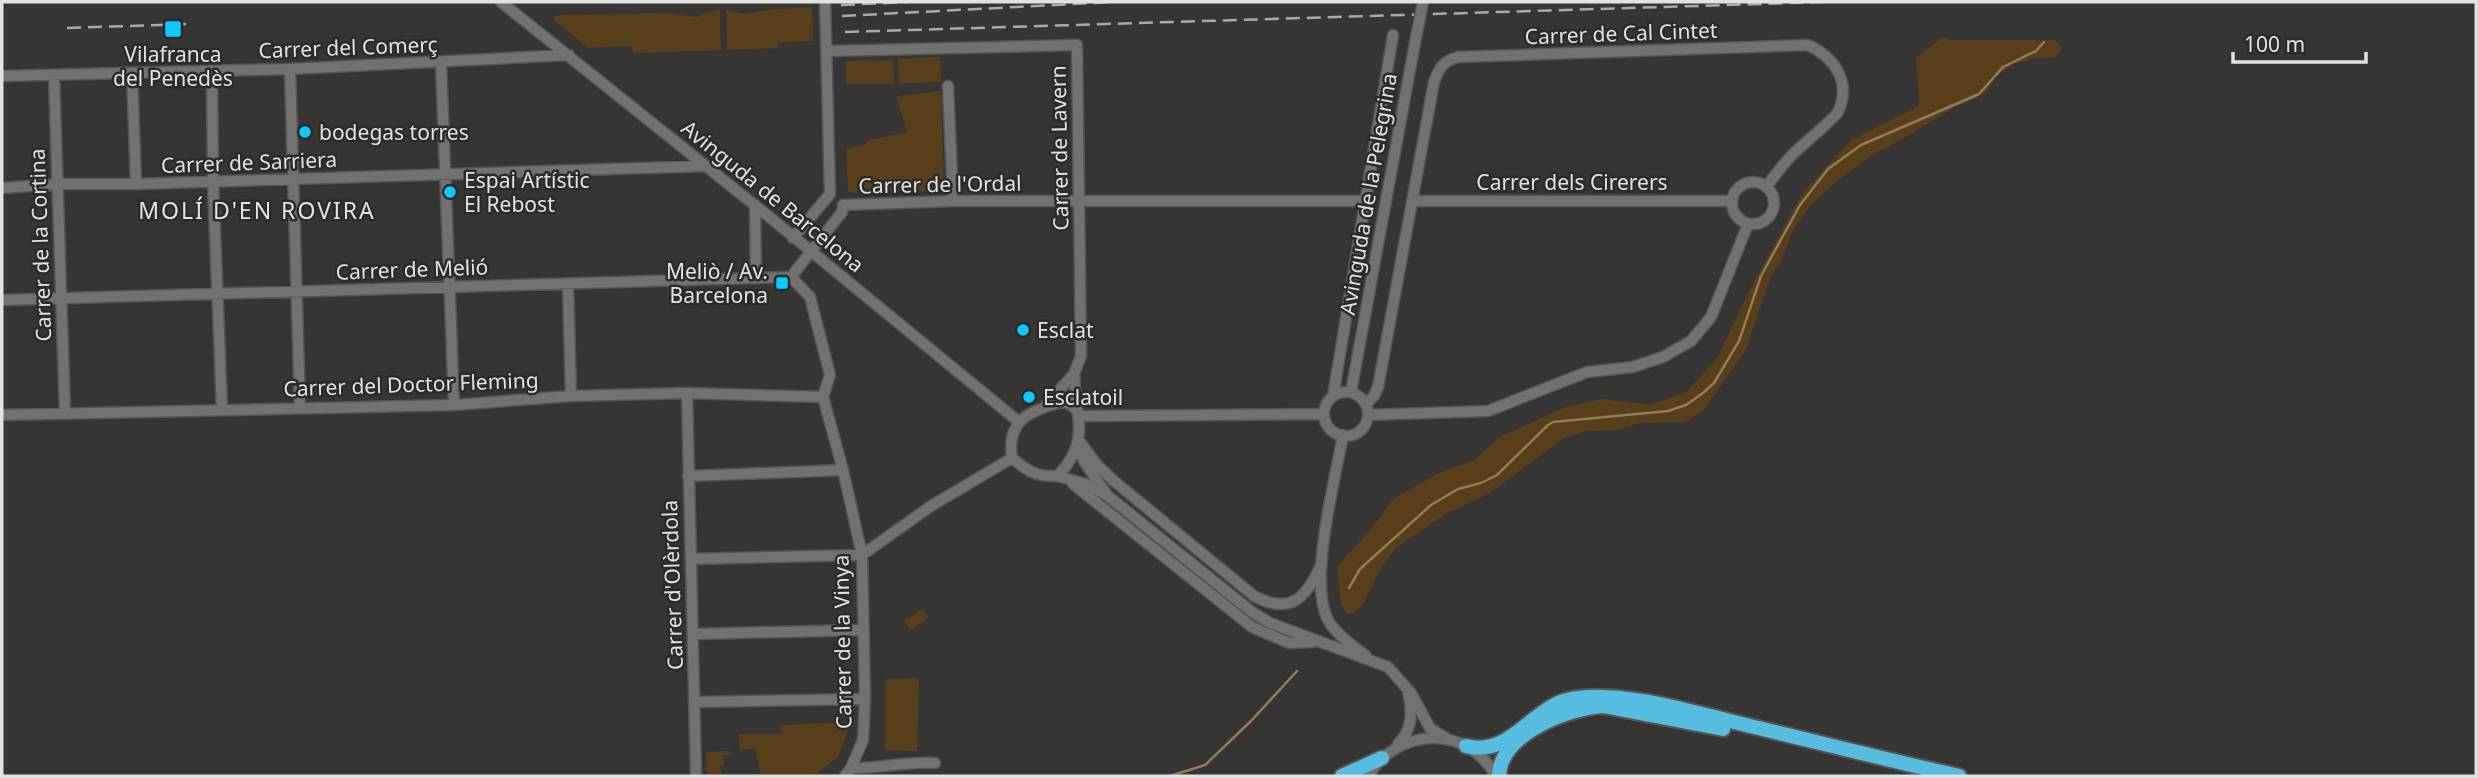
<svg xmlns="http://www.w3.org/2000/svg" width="2478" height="778" viewBox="0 0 2478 778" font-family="'Noto Sans',sans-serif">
<rect width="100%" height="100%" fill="#373533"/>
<!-- green -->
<path fill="#573f1c" d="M812,7L813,41L778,43V48L727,50L726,10L743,14L774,9Z
M715,10H720L721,50L633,53L632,46L588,48L552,18L558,15L668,13L696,17Z
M1942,37L1952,40H2055L2062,49L2055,58H2033L2012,65L1995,78L1986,93L1954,108L1887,148L1876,152L1833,184L1811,205L1794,228L1780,263L1772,274L1746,349L1704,410L1685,422L1640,423L1617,430L1586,431L1564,438L1491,492L1444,515L1396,548L1382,566L1362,606L1352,614L1346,613L1341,604L1337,567L1377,522L1393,499L1437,474L1476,459L1498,438L1565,407L1602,399L1650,405L1688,391L1718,357L1748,293L1802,194L1851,140L1919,106L1916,58Z
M940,57L941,82L899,84L898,59Z
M893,60L894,84H846V61Z
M941,91L944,191L848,192L846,149L866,144V141L907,132L896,96Z
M923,609L929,618L910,630L904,621Z
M919,678L917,751L885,750V679Z
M851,722L838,757L813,776H761L755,748L740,751L739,734H781L782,725Z
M730,751L731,754L722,756L724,765L720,766L722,776H707L706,752Z"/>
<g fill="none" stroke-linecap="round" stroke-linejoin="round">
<!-- stream -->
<path stroke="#927c58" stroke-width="2.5" d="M1349,588L1360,569L1431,505L1458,489L1481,483L1497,475L1548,425L1553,422L1668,411L1686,405L1703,393L1714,383L1739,341L1761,276L1800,205L1828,169L1861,145L1979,94L2003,67L2036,51L2044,42
M1170,776L1205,765L1251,721L1297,671"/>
<defs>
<path id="minor" d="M501,2L767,215L1019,422
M827,51L1077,45L1081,356L1074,374L1045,406
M441,63L454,405
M290,69L300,408
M212,71L213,182L222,410
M132,73L136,184
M54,75L65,413
M2,76L290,69L569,55
M948,86L953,201
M1732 203a21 21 0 1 1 42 0a21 21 0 1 1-42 0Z
M2,188L58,184H136L707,166
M1412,201H1732
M755,205L756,278
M843,205L953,201H1366
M793,238L830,194L825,2
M791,277L810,297L830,375L823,397L843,470L862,555L865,699L863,740L851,768L845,776
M568,284L571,396
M2,300L791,277L842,212L843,205
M1074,374L1077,410
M1351,392L1414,48
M1324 414a22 22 0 1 1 44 0a22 22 0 1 1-44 0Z
M687,393L696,776
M1333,396L1393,35
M1061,402L1070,404L1077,410C1083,436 1076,458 1057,476C1037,477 1027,471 1012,458C1006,421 1029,411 1061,402Z
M1366,404L1374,396L1378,387L1434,82C1439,68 1443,61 1458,57L1808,45C1834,57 1852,82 1838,112C1836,117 1801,146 1794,153C1784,163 1775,175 1766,187
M2,415L454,405L571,396L687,393L823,397
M1368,415L1488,411L1587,372L1633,367L1663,357L1691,341L1711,317L1748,224
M1078,416L1324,414
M1343,435C1335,480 1309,579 1327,618C1334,633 1353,646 1366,656
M1078,439L1097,465L1114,481L1254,596C1290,615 1306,599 1321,565
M1077,445L1085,463L1106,493
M688,476L843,470
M1057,476L1086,484L1108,496L1252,612L1270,623L1388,667L1411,693L1430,728L1449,740
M1073,484L1252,627L1289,643L1312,642
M691,559L862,555L931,506L1012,458
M693,634L863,630
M694,702L865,699
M1398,744C1412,731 1413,711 1408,693
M851,768C879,769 906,761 935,763
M1368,776C1398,727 1467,724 1496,776"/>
<path id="highway" d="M1466,746C1506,756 1525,719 1558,703C1572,697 1590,696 1605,697C1653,699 1700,714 1746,725C1817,742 1888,760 1959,776
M1342,776L1382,758
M1499,776C1500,734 1568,708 1603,706L1723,729"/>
</defs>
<!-- minor casing -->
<use href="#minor" stroke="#555452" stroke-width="13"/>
<!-- highway casing -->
<use href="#highway" stroke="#555452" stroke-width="18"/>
<!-- minor -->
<use href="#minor" stroke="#73716f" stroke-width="10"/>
<!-- highway -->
<use href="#highway" stroke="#56bde0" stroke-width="14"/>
<!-- rail -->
<path stroke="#aba9a7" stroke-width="2.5" stroke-dasharray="14 7" stroke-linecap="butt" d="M841,5L909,2
M842,16L1113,2
M67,28L187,24
M845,32L1826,2"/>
<defs>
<path id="minor-bridge" d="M1414,48L1423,2"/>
</defs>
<!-- minor-bridge casing -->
<use href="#minor-bridge" stroke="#555452" stroke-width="13" stroke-linecap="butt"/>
<!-- minor-bridge -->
<use href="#minor-bridge" stroke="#73716f" stroke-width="10"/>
</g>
<!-- markers -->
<g fill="#0dcafa" stroke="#2d2b29" stroke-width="2.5">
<rect x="164" y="20" width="18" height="18" rx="3.5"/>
<circle cx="305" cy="132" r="7"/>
<circle cx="450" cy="192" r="7"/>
<rect x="775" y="276" width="14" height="14" rx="3.5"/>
<circle cx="1023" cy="330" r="7"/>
<circle cx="1029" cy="397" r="7"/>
</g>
<g text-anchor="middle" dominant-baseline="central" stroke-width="5" stroke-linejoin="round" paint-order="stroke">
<!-- street labels -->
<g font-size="21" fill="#e3e2e0" stroke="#2d2b29">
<text transform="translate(1621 33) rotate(-2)">Carrer de Cal Cintet</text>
<text transform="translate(348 47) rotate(-2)">Carrer del Comerç</text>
<text transform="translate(1059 148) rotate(-91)">Carrer de Lavern</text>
<text transform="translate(249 162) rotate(-2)">Carrer de Sarriera</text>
<text x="1572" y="182">Carrer dels Cirerers</text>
<text transform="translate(940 184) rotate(-1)">Carrer de l'Ordal</text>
<text transform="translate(1368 194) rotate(-80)">Avinguda de la Pelegrina</text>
<text transform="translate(773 196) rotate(39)">Avinguda de Barcelona</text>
<text transform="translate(40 245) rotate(-92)">Carrer de la Cortina</text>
<text transform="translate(412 269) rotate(-2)">Carrer de Melió</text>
<text transform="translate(411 384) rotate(-2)">Carrer del Doctor Fleming</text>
<text transform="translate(672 585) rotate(-92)">Carrer d'Olèrdola</text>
<text transform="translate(842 642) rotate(-91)">Carrer de la Vinya</text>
</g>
<!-- poi labels -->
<g font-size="21" fill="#e3e2e0" stroke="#2d2b29" text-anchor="start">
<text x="173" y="54" text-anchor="middle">Vilafranca<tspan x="173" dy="24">del Penedès</tspan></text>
<text x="319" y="132">bodegas torres</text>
<text x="464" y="180">Espai Artístic<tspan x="464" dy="24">El Rebost</tspan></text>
<text x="768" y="271" text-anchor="end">Meliò / Av.<tspan x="768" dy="24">Barcelona</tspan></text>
<text x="1037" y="330">Esclat</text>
<text x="1043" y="397">Esclatoil</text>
</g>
<!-- neighbourhood labels -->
<g font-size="23" letter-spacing="2" fill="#e3e2e0" stroke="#2d2b29">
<text x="257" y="210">MOLÍ D'EN ROVIRA</text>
</g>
</g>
<!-- border -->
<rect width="2478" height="778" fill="none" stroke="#e3e2e0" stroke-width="7"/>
<!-- scale -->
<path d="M2233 52v10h133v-10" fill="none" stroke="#e3e2e0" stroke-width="3.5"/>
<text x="2244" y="52" font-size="21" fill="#e3e2e0" stroke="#2d2b29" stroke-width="5" paint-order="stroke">100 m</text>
</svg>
